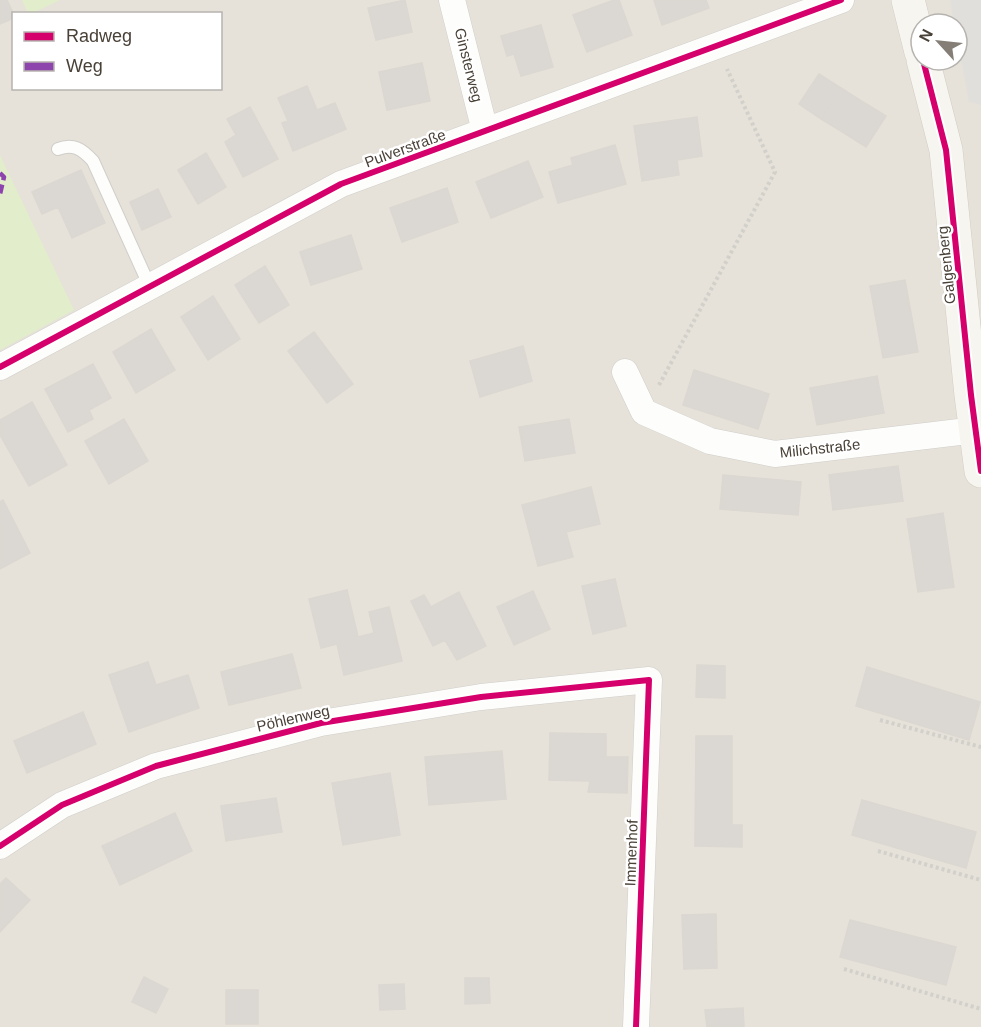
<svg xmlns="http://www.w3.org/2000/svg" width="981" height="1027" viewBox="0 0 981 1027" font-family="Helvetica,sans-serif">
<rect width="100%" height="100%" fill="#f2f0ec"/>
<!-- residential -->
<path fill="#e6e2d9" fill-rule="evenodd" d="M0,0H981V1027H0ZM14,14H220V88H14ZM921,24H957V60H921Z"/>
<!-- green -->
<path fill="#e1edcb" d="M22,0H60L33,13L28,14Z
M0,155L74,310L0,350Z"/>
<!-- parking -->
<path fill="#e1dfdc" d="M950,0H981V105L969,102L957,38V24H954Z"/>
<!-- building -->
<path fill="#dbd7d3" stroke="#dbd7d1" stroke-width="1.5" d="M0,0H7L14,15V18L0,24Z
M405,0L412,32L376,40L368,8Z
M614,0H619L632,35L587,52L573,15Z
M654,0H706L709,8L662,25Z
M541,25L553,67L521,76L514,54L507,56L501,36Z
M422,63L430,101L387,110L379,72Z
M819,74L841,88L821,119L799,104Z
M307,86L317,110L335,103L346,129L293,151L282,123L288,121L278,98Z
M841,88L863,102L844,133L821,119Z
M863,102L886,116L866,147L844,133Z
M250,107L278,159L243,177L225,142L236,135L227,119Z
M697,117L702,156L677,160L679,175L642,181L634,126Z
M615,145L626,184L558,203L549,172L573,165L571,158Z
M206,153L226,187L198,204L178,170Z
M528,161L543,197L491,218L476,182Z
M81,170L105,223L72,238L58,207L42,214L32,192Z
M447,188L458,222L402,242L390,208Z
M158,189L171,217L142,230L130,202Z
M351,235L362,269L311,285L300,252Z
M265,266L289,305L259,323L235,285Z
M905,280L918,352L883,358L870,286Z
M213,296L240,339L208,360L181,317Z
M151,329L175,370L136,393L113,352Z
M314,332L353,384L327,403L288,351Z
M523,346L532,381L480,397L470,361Z
M93,364L111,398L89,410L93,419L68,432L45,389Z
M694,370L769,394L758,429L683,405Z
M877,376L884,413L817,425L810,388Z
M32,402L67,465L29,486L0,435V420Z
M124,419L148,461L109,484L85,441Z
M569,419L575,453L525,461L519,427Z
M898,466L903,501L833,510L829,475Z
M723,475L801,482L798,515L720,509Z
M591,487L600,524L566,532L573,557L538,566L522,505Z
M3,500L30,553L0,569V502Z
M943,513L954,587L918,592L907,519Z
M615,579L626,626L593,634L582,586Z
M347,590L358,637L374,633L369,612L389,607L402,661L344,675L337,644L321,648L309,599Z
M533,591L550,629L514,645L497,607Z
M459,592L486,646L457,660L445,640L433,646L411,601L424,595L431,607Z
M292,654L301,688L229,705L221,672Z
M148,662L156,685L188,675L199,708L129,732L109,675Z
M697,665L725,666V698L696,697Z
M867,667L980,702L969,740L856,706Z
M83,712L96,744L27,773L14,741Z
M550,733L606,734V757H628L627,793L588,792L590,781L549,780Z
M696,736H732V825H742V847L695,846Z
M502,751L506,799L429,805L425,757Z
M390,773L400,835L343,845L332,783Z
M276,798L282,832L226,841L221,806Z
M862,800L976,832L966,868L852,835Z
M175,813L192,851L120,885L102,846Z
M6,878L30,900L0,932V884Z
M716,914L717,968L684,969L682,915Z
M850,920L956,947L946,985L840,957Z
M144,977L168,989L156,1013L132,1002Z
M465,978H489L490,1003L465,1004Z
M404,984L405,1009L380,1010L379,985Z
M226,990H258V1024H226Z
M743,1008L744,1027H707L705,1010Z"/>
<g fill="none" stroke-linecap="round" stroke-linejoin="round">
<defs>
<path id="lane" d="M58,149C73,143 82,149 93,161L150,287"/>
<path id="street" d="M452,0L485,131
M0,367L341,184L841,0
M625,372L644,412L710,441L775,454L976,430
M0,846L62,805L156,766L321,723L481,697L649,680L636,1027"/>
<path id="secondary" d="M908,0L921,52
M923,60L946,150L971,395L981,471"/>
</defs>
<!-- lane casing -->
<use href="#lane" stroke="#d0cec9" stroke-width="14"/>
<!-- street casing -->
<use href="#street" stroke="#d0cec9" stroke-width="27"/>
<!-- secondary casing -->
<use href="#secondary" stroke="#d2cdc3" stroke-width="34"/>
<!-- path -->
<path stroke="#d2d0ca" stroke-width="4" stroke-dasharray="3 3" stroke-linecap="butt" d="M659,385L775,172L727,69
M880,720L981,747
M878,851L981,880
M844,969L981,1009"/>
<!-- lane -->
<use href="#lane" stroke="#fdfdfc" stroke-width="12"/>
<!-- street -->
<use href="#street" stroke="#fdfdfc" stroke-width="26"/>
<!-- secondary -->
<use href="#secondary" stroke="#f7f5ef" stroke-width="33"/>
<!-- quiet -->
<path stroke="#8e44ad" stroke-width="4.5" stroke-dasharray="9 4.5" stroke-linecap="butt" d="M0,173L4,177L0,194"/>
<defs>
<path id="cycleway" d="M923,60L946,150L971,395L981,471
M0,367L341,184L841,0
M0,846L62,805L156,766L321,723L481,697L649,680L636,1027"/>
</defs>
<!-- cycleway casing -->
<use href="#cycleway" stroke="#fff" stroke-width="10"/>
<!-- cycleway -->
<use href="#cycleway" stroke="#d6006c" stroke-width="6"/>
</g>
<g text-anchor="middle" dominant-baseline="central" stroke-width="5" stroke-linejoin="round" paint-order="stroke">
<!-- street labels -->
<g font-size="15" fill="#494137" stroke="#fff">
<text transform="translate(469 65) rotate(76)">Ginsterweg</text>
<text transform="translate(405 148) rotate(-20)">Pulverstraße</text>
<text transform="translate(946 265) rotate(-96)">Galgenberg</text>
<text transform="translate(820 448) rotate(-6)">Milichstraße</text>
<text transform="translate(293 718) rotate(-13)">Pöhlenweg</text>
<text transform="translate(631 853) rotate(-88)">Immenhof</text>
</g>
</g>
<!-- legend -->
<rect x="12" y="12" width="210" height="78" fill="#ffffff" stroke="#b6b3af" stroke-width="1.5"/>
<rect x="24" y="32" width="30" height="9" fill="#d6006c" stroke="#b6b3af" stroke-width="1.5"/>
<text x="66" y="42" font-size="18" fill="#494137">Radweg</text>
<rect x="24" y="62" width="30" height="9" fill="#8e44ad" stroke="#b6b3af" stroke-width="1.5"/>
<text x="66" y="72" font-size="18" fill="#494137">Weg</text>
<!-- north arrow -->
<g transform="translate(939 42) rotate(297)"><circle r="28" fill="#ffffff" stroke="#b6b3af" stroke-width="1.5"/>
<path d="M0-4.5L10 22L0 15L-10 22Z" fill="#847e76"/>
<text y="-9" font-size="16" font-weight="bold" text-anchor="middle" fill="#494137">N</text>
</g>
</svg>
